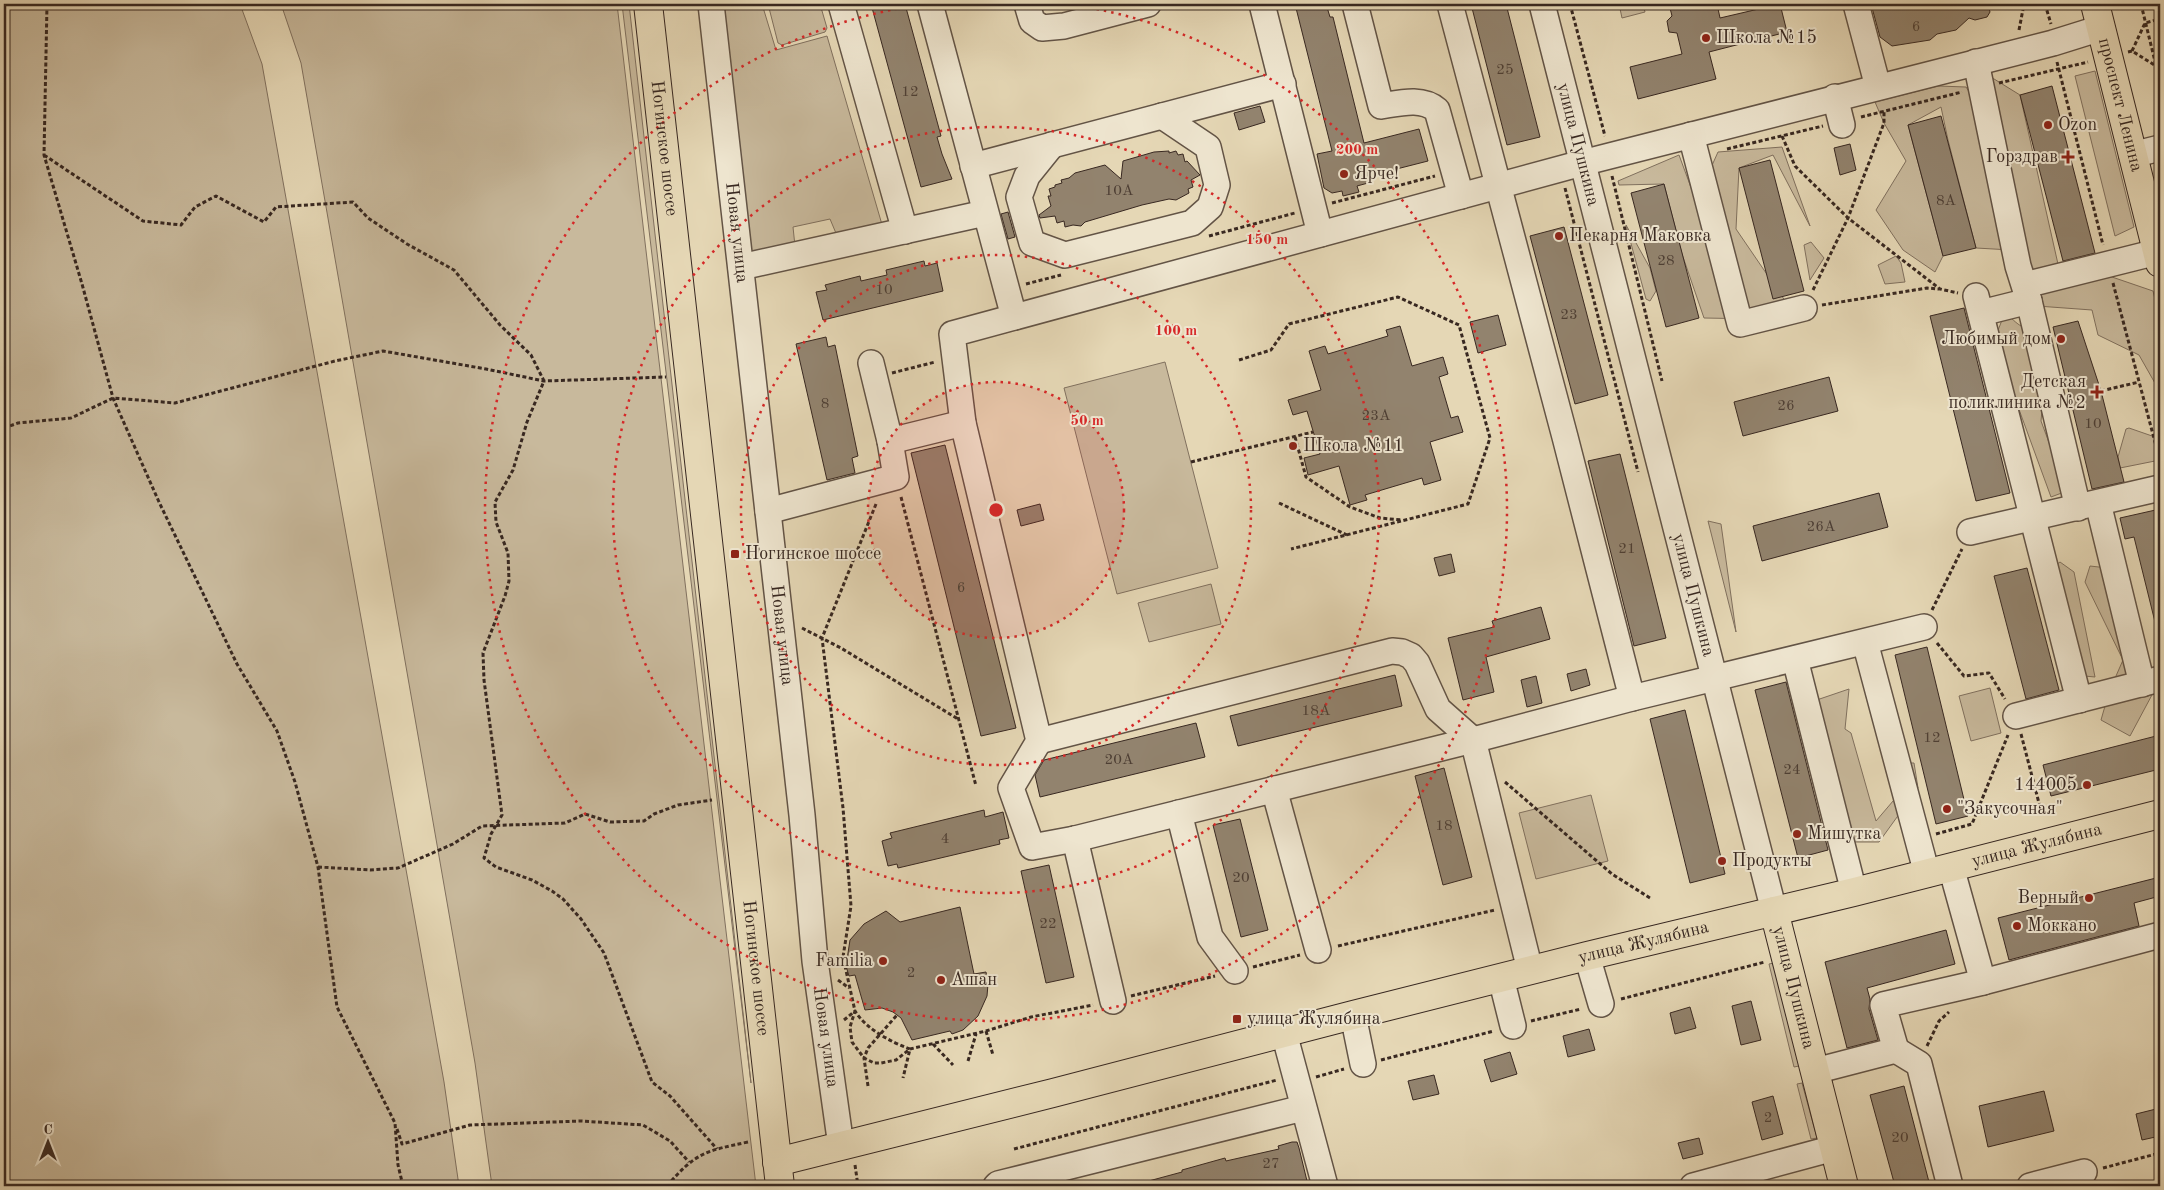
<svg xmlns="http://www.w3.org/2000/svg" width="2164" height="1190" viewBox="0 0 2164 1190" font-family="'Old Standard TT',serif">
<rect width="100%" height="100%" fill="#e5d7b5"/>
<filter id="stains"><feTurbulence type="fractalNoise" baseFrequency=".004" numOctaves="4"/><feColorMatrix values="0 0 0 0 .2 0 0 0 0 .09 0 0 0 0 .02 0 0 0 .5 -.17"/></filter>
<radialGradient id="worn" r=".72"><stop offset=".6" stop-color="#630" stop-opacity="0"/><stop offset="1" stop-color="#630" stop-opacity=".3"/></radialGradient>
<!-- green -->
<path fill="#c8b99c" stroke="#80705e" d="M4,4H240L262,64L444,1082L459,1186H4Z
M281,4H617L756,1186H492L475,1063L301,63Z
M622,4H629L751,1083Z
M721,4H762L776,50L827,36L883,228L838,238L830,219L793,227L795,246L752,254Z
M768,4H820L827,28L825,32L782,45L778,43Z
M1619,4H1643L1645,12L1622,18Z
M2095,71L2134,227L2115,236L2075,76Z
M1986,74L2020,95L2060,273H2025L2011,250L1976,248L1948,140L1941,107L1908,125L1943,256L1935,272L1903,250L1876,210L1906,161L1884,123L1875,102L1938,86L1966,87L1988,120Z
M1782,147L1810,226L1773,155L1739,168L1736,229L1792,311L1759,319L1704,318L1682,254L1664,184L1619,185L1618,181L1679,155L1696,201L1718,152Z
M1626,225L1650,268L1656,291L1650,301L1646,299Z
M1811,242L1824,258L1810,280L1804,245Z
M1896,256L1901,263L1905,282L1885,284L1878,265Z
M2112,277L2153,291L2160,320V392L2139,355L2098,335L2092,310L2037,306L2032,290Z
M2005,312C2023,330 2023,329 2049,330L2041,421L2067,491L2051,497L1994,341Z
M1165,362L1218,568L1117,594L1064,388Z
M2160,419V460L2120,468L2118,457L2126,429L2129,428L2155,437Z
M1708,521L1721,524L1736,632Z
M2060,562L2074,572L2095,677L2064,674L2038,578Z
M2090,566L2125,570L2153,693L2130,736L2101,720L2109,692L2123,660L2085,582Z
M1211,584L1221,624L1149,642L1138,603Z
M1990,688L2001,733L1971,741L1959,696Z
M1849,689L1845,729L1851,733L1876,821L1899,794L1889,763H1914L1918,788L1879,842H1836L1802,705Z
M1591,795L1608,861L1536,879L1519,813Z
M1774,963L1799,1066L1794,1067L1769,964Z
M1802,1083L1817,1138L1811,1139L1797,1084Z"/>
<!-- building -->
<path fill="#92836e" stroke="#382821" d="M871,4H905L941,136L937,137L942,154L952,179L921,187Z
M1295,4H1326L1330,17H1333L1364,143L1419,129L1428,161L1373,175L1368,183L1357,186L1359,192L1343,196L1342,191L1332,193L1324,188L1317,154L1332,151Z
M1471,4H1506L1540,137L1507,145Z
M1669,4H1717L1720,18L1780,4L1787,32L1709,52L1716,79L1638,99L1630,67L1682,54L1677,33L1669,32L1667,21L1672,16Z
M1871,4H1988L1990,12L1987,17L1975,20L1969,18L1956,30L1937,34L1930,40L1892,46L1880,37Z
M2052,86L2095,253L2063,261L2020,95Z
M1260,106L1265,122L1239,130L1234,113Z
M1941,116L1976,248L1943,256L1908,125Z
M1850,144L1856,170L1840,175L1834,148Z
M1169,151V153L1176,151L1178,155L1183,154L1185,162L1187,161L1200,175L1191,180L1193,187L1188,189L1189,193L1176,200L1169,199L1142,205L1085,222L1081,226L1073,225L1065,227L1064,221L1057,223L1055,216L1040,218L1039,215L1051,206L1048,196H1051L1049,189L1055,187V185L1062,183L1061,180L1069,178L1075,173L1105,165L1121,179L1123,161L1154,152Z
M1770,160L1804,291L1773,299L1739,168Z
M1664,184L1699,318L1666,327L1631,193Z
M1008,212L1015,237L1008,239L1001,214Z
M1564,227L1608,395L1575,404L1530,236Z
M924,261L925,266L937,263L943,291L823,320L816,292L827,290L825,285L860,276L861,281L887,275L886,270Z
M1964,308L2010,493L1976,501L1930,316Z
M1498,315L1506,345L1478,353L1470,322Z
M2078,321L2101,391L2124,482L2092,489L2053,327Z
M1400,326L1412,366L1443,357L1448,374L1439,377L1451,418L1458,416L1463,432L1430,442L1441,480L1424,485L1422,478L1365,495L1367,500L1350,505L1339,466L1308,475L1304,458L1320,454L1307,411L1293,415L1288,400L1321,390L1309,351L1325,346L1328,354L1388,336L1386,330Z
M826,337L828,347L835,345L858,456L852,458L855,473L827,480L796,344Z
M1829,377L1838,411L1743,436L1734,402Z
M945,445L1016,728L981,736L911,453Z
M1620,454L1666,638L1634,646L1588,461Z
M1879,493L1888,527L1762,561L1753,526Z
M1040,504L1044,520L1021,526L1017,510Z
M2160,509V621L2155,622L2134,537L2125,539L2120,518Z
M1451,554L1455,572L1439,576L1434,558Z
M2027,568L2059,690L2026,699L1994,576Z
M1541,607L1550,639L1486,657L1494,692L1463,700L1448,638L1494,627L1492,621Z
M1927,647L1968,816L1936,824L1895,655Z
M1586,669L1590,685L1571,691L1567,674Z
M1395,675L1402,706L1238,746L1230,716Z
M1536,676L1542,703L1527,707L1521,680Z
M1786,682L1828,850L1798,858L1755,690Z
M1685,710L1725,874L1690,883L1650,719Z
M1196,723L1205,757L1040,797L1035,775L1044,760Z
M2160,735V769L2051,796L2043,765Z
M1444,768L1472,877L1443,885L1415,776Z
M984,810L985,817L1003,812L1009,838L999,840L1000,844L898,868L897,864L888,866L882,841L892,838L890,833Z
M1240,819L1268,930L1241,937L1213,825Z
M1049,865L1074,977L1046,983L1021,871Z
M2160,877V896L2134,903L2139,926L2009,960L1998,918Z
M960,907L974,974L986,972L988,984L987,996L978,1016L963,1030L952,1034L950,1031L912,1040L901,1018L893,1012L882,1008L865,1010L855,975L849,976L846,966L850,940L864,924L886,911L900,922Z
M1946,930L1955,964L1867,988L1870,999L1869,1009L1878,1040L1847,1048L1825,962Z
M1751,1001L1761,1040L1741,1045L1732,1006Z
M1690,1007L1696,1028L1675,1034L1670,1013Z
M1589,1029L1595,1050L1568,1057L1563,1036Z
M1510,1052L1517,1074L1491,1082L1484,1060Z
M1434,1075L1439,1094L1413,1100L1408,1081Z
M1904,1086L1929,1182L1911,1186H1895L1870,1095Z
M2044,1091L2054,1131L1988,1147L1979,1106Z
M1773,1096L1783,1134L1762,1140L1752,1102Z
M2160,1108V1136L2142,1140L2136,1114Z
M1699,1138L1703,1154L1683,1159L1678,1143Z
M1292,1142H1297L1299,1148L1307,1181L1298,1184V1186H1146L1145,1182L1182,1172V1170L1225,1158L1226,1161L1279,1149L1278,1146Z"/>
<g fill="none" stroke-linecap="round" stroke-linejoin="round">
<defs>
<g id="minor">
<path id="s1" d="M711,4L802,815L815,961L841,1146"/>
<path d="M841,4L905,231"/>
<path d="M930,4L1014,317"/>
<path d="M1027,4L1032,21L1042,28L1064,26L1148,4"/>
<path d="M1262,4L1320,234"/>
<path d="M1355,4L1381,106C1400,103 1422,97 1437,110L1461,196"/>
<path d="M1450,4L1565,437L1632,698"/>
<path id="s2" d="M1542,4L1774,911"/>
<path d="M1856,4L1878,87"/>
<path d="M1976,62L2018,266L2029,301L2078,508"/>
<path d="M1835,97L1842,125"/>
<path d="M1691,135L1740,324L1804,308"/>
<path d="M1052,145L1027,176L1019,197L1032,243L1065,255L1192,223L1210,207L1217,185L1208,147L1162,116"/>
<path d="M2132,155L2160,148"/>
<path d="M973,166L1283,84"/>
<path d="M741,267L985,213"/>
<path d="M2025,285L2157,252"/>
<path d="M1976,296L2079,700"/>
<path d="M1981,313L2029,301"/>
<path d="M890,441L963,423"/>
<path d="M2098,503L2142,684"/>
<path d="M768,511L896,477L890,441L871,363"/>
<path d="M1970,532L2160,488"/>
<path d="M1924,627L1632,698L1473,740L1075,839L1032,847L1011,788L1039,741L963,423L952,334L1582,163L2053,43L2101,28"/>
<path d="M1865,642L1927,874"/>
<path d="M1795,659L1854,892"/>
<path d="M2016,716L2160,679"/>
<path d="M1039,741L1392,651L1402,652L1411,656L1417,663L1438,709L1473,740L1530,970"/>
<path d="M1274,789L1318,950"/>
<path d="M1179,813L1210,937L1235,971"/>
<path d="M1075,839L1113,1001"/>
<path d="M1587,956L1601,1004"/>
<path d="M1501,978L1513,1026"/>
<path d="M1983,982L2160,935"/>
<path d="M1353,1015L1363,1064"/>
<path d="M1284,1033L1325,1186"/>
<path d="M1896,1050L1919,1064L1950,1186"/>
<path d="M1815,1071L1896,1050L1883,1005L1983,982L1951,867"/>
<path d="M996,1186L998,1184L1303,1108"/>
<path d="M1693,1186L1834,1148"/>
<path d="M2030,1186L2084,1172"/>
</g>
<g id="major">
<path id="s3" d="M2095,4L2160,263"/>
<path id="s4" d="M1774,911L1844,1186"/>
<path id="s5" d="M777,1162L1053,1093L1353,1015L1587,956L1854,892L2160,814"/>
</g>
<g id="highway">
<path id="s6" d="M648,4L780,1186"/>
</g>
</defs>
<!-- minor casing -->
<use href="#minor" stroke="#635446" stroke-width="28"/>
<!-- major casing -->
<use href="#major" stroke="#382821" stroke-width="30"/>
<!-- highway casing -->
<use href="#highway" stroke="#382821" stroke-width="30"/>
<!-- path -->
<path stroke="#382821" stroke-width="3" stroke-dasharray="4 2.5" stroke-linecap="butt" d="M47,4L44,155L82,284L113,398L159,502L237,664L277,731L295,782L318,867L337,1007L395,1123L398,1165L403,1186
M1570,4L1605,136
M2045,4L2051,24
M2141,4L2160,82
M2019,30L2024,4
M2132,51L2145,23L2160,19
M2128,52L2132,51L2156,66L2160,58
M2057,62L2103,245
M1999,83L2088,62
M1861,117L1962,92
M1782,136L1795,166L1848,218L1940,289L1958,293
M1727,149L1823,126
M44,155L143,221L181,225L195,207L216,196L264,222L276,207L353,202L368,218L407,244L454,270L500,325L531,355L544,381L527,422L513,470L495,502L496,522L508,553L509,581L505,596L483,653L484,680L502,815L491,834L484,858L496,867L532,880L552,891L563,899L581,919L604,953L652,1082L670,1096L717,1149
M1612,176L1662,381
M1565,188L1638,472
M1332,203L1435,176
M1209,236L1295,213
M2113,283L2160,461
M1026,284L1061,275
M1813,290L1848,218L1884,123V111
M1822,305L1927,288L1939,289
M1239,360L1271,350L1289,324L1398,297L1459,325L1490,438L1468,504L1291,549
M892,373L935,362
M2101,391L2139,382
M4,428L18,423L71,418L113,398L175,403L335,361L383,351L486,369L544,381L666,377
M1295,437L1306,477L1350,507L1380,518L1402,520
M1191,462L1313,432
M901,497L976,786
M1279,503L1347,535
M876,504L822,638L843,808L851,906L843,957L855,1011L850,1027L852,1042L864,1058L874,1063H881L896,1060L910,1049L986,1031L1031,1017L1093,1005
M1932,610L1962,549
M802,628L841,648L958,719
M1937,643L1964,676L1989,673L2005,699
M2021,734L2040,807
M1505,782L1612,874L1650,898
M2035,785L2048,782
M1936,834L1972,824L2008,735
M318,867L370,870L398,868L453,844L482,826L565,823L585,814L610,822L644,821L654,814L678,805L712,800
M1338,946L1495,910
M1253,967L1300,955
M838,980L849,988
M1131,996L1215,976
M1621,999L1765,962
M844,1020L855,1011C866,1029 891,1042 910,1049L903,1078
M1531,1021L1581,1009
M986,1031L993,1055
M933,1044L953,1065
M1927,1046L1939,1021L1949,1012
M1381,1060L1494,1031
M968,1061L976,1034
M1316,1077L1344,1069
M868,1086L864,1058L868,1048L897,1015
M397,1129L402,1144L470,1125L581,1121L643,1125L670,1141L689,1162
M1014,1149L1277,1080
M855,1165L858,1186
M2103,1168L2160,1153
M667,1186C696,1152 706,1151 748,1142"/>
<!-- minor -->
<use href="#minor" stroke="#eee5cf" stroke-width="25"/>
<!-- major -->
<use href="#major" stroke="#e5d7b5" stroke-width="28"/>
<!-- highway -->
<use href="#highway" stroke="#e5d7b5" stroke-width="28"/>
</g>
<!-- distance rings -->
<circle cx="996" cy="510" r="128" fill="#d62828" fill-opacity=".12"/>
<g fill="none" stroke="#d62828" stroke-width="2.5" stroke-dasharray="2.5 5">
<circle cx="996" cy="510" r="128"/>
<circle cx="996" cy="510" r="255"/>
<circle cx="996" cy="510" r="383"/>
<path d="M1067 4A511 511 0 1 1 925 4"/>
</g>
<!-- markers -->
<g fill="#8f2418" stroke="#eee5cf" stroke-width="2">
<circle cx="1706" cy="38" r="5"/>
<circle cx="2048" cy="125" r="5"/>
<path d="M2065.5 149.5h5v5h5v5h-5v5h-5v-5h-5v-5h5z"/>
<circle cx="1344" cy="174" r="5"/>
<circle cx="1559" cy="236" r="5"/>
<circle cx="2061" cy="339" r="5"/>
<path d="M2094.5 384.5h5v5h5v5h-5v5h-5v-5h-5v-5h5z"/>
<circle cx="1293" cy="446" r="5"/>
<rect x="730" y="549" width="10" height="10" rx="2.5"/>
<circle cx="2087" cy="785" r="5"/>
<circle cx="1947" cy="809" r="5"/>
<circle cx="1797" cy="834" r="5"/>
<circle cx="1722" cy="861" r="5"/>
<circle cx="2089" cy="898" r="5"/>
<circle cx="2017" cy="926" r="5"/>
<circle cx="883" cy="961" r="5"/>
<circle cx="941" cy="980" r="5"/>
<rect x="1232" y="1014" width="10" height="10" rx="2.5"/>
</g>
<g text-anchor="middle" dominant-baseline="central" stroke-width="4" stroke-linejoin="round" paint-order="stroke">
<!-- number labels -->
<g font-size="15" fill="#4e3f34">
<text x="1916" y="27">6</text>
<text x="1505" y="70">25</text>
<text x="910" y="92">12</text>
<text x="1119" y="191">10А</text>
<text x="1946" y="201">8А</text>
<text x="1666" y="261">28</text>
<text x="884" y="290">10</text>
<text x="1569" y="315">23</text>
<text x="825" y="404">8</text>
<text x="1786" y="406">26</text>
<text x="1376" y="416">23А</text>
<text x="2093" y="424">10</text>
<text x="1821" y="527">26А</text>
<text x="1627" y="549">21</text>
<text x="961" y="588">6</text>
<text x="1316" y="711">18А</text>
<text x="1932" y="738">12</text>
<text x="1119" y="760">20А</text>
<text x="1792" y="770">24</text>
<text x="1444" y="826">18</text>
<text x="945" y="839">4</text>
<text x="1241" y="878">20</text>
<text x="1048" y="924">22</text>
<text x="911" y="973">2</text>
<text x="1768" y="1118">2</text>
<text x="1900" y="1138">20</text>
<text x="1271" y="1164">27</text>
</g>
<!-- poi labels -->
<g font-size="18" fill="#382821" stroke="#eee5cf" text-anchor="start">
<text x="1716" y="38">Школа №15</text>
<text x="2058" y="125">Ozon</text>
<text x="2058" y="157" text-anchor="end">Горздрав</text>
<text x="1354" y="174">Ярче!</text>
<text x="1569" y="236">Пекарня Маковка</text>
<text x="2051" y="339" text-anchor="end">Любимый дом</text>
<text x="2086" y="382" text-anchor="end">Детская<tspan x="2086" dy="21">поликлиника №2</tspan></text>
<text x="1303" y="446">Школа №11</text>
<text x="745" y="554">Ногинское шоссе</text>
<text x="2077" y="785" text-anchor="end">144005</text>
<text x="1957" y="809">"Закусочная"</text>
<text x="1807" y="834">Мишутка</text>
<text x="1732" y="861">Продукты</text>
<text x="2079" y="898" text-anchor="end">Верный</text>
<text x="2027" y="926">Моккано</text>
<text x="873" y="961" text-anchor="end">Familia</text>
<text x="951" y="980">Ашан</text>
<text x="1247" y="1019">улица Жулябина</text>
</g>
<!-- street labels -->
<g font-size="18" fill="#382821" stroke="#eee5cf">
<text stroke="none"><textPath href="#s3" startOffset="104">проспект Ленина</textPath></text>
<text stroke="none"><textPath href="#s2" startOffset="145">улица Пушкина</textPath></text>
<text stroke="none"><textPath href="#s6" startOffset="145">Ногинское шоссе</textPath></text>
<text stroke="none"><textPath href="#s1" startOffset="230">Новая улица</textPath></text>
<text stroke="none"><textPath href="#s2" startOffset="610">улица Пушкина</textPath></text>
<text stroke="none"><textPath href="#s1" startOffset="635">Новая улица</textPath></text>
<text stroke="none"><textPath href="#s5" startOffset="1299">улица Жулябина</textPath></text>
<text stroke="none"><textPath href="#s5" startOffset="894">улица Жулябина</textPath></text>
<text stroke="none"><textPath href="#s6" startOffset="970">Ногинское шоссе</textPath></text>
<text stroke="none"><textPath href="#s4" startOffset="79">улица Пушкина</textPath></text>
<text stroke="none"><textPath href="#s1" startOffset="1040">Новая улица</textPath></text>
</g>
</g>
<circle cx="996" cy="510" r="8" fill="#d62828" stroke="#eee5cf" stroke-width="2.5"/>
<g font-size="15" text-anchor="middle" font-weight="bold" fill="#d62828" stroke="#eee5cf" stroke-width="4" stroke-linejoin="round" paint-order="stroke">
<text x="1357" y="154">200 m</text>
<text x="1267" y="244">150 m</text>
<text x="1176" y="335">100 m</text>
<text x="1087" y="425">50 m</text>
</g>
<!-- margin -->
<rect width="2164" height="1190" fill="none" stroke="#e5d7b5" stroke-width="20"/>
<rect x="5" y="5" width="2154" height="1180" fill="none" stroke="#382821" stroke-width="2.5"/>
<rect x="10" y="10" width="2144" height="1170" fill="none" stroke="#382821"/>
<!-- north arrow -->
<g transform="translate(48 1142)" stroke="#eee5cf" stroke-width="4" paint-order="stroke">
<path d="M0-4L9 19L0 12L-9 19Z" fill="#382821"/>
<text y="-8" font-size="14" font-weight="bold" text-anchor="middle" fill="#382821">С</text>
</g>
<rect width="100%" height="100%" filter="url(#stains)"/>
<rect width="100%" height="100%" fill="url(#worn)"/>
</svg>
